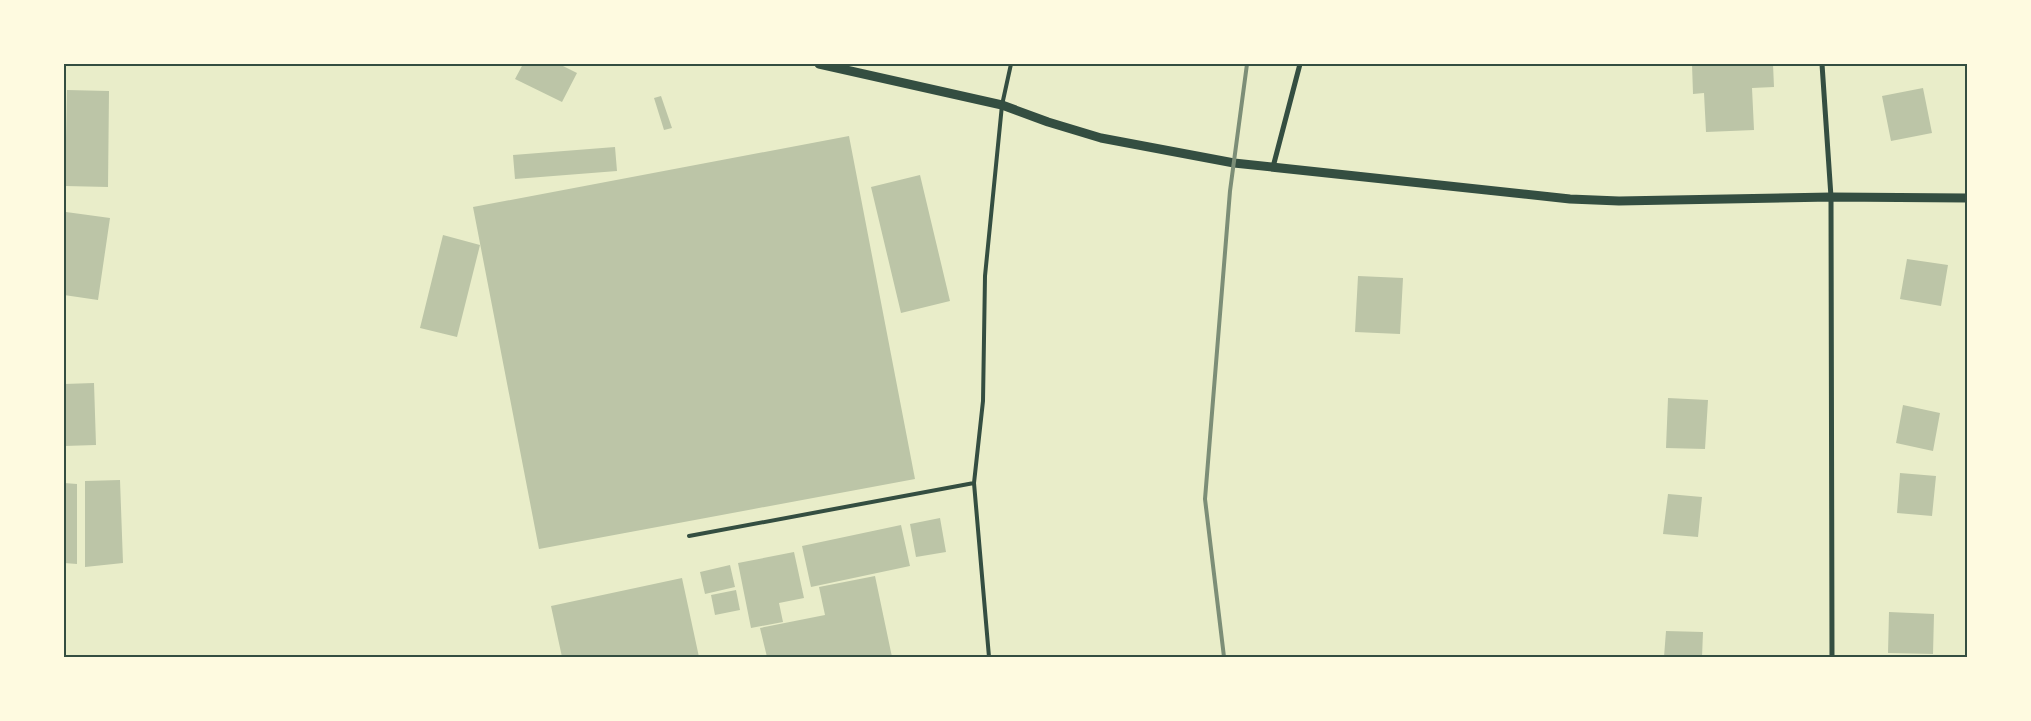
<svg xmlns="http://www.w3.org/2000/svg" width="2031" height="721" viewBox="0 0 2031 721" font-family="Raleway,sans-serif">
<rect width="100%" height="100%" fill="#e9edc9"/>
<!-- building -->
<path fill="#bcc5a7" d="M523,64H559L577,73L562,102L515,79Z
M1692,64H1773L1774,87L1752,88L1754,130L1706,132L1704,93L1693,94Z
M1923,88L1932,133L1891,141L1882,96Z
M67,90L109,91L108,187L65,186Z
M661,96L672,128L664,130L654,98Z
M849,136L915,479L539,549L473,207Z
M615,147L617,171L515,179L513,155Z
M920,175L950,301L901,313L871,187Z
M66,212L110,218L98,300L64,295V228Z
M443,235L480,245L457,337L420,328Z
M1907,259L1948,265L1941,306L1900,299Z
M1358,276L1403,278L1400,334L1355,332Z
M94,383L96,445L64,446V384Z
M1668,398L1708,400L1705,449L1666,448Z
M1903,405L1940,413L1933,451L1896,443Z
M1900,473L1936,476L1932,516L1897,513Z
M120,480L123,563L85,567V481Z
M64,483L77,484V564L64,563Z
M1668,494L1702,497L1698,537L1663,534Z
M940,518L946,552L916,557L910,524Z
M901,525L910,566L811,587L802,546Z
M794,552L804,598L779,603L783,622L751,628L738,563Z
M730,565L735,587L705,594L700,572Z
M875,576L892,657H767L760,628L825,615L819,587Z
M682,578L699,657H562L551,606Z
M736,590L740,610L715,615L711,595Z
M1889,612L1934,614L1933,654L1888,653Z
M1666,631L1703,632L1702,657H1664Z"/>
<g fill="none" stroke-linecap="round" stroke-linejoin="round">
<!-- service -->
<path stroke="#344e41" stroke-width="4" d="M689,536L974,483
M989,657L974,483L983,401L985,276L1002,105L1011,64"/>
<!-- minor -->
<path stroke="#344e41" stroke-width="5" d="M1822,64L1831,197L1832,657
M1273,167L1300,64"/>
<!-- tertiary -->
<path stroke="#344e41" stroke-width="9" d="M819,64L1002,105L1048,122L1101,138L1234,163L1570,199L1619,201L1831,197L1967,198"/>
<!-- rail -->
<path stroke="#7c8e77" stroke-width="4" d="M1224,657L1205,499L1230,191L1247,64"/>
</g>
<!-- border -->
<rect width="2031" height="721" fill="none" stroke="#fefae0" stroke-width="130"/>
<rect x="65" y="65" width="1901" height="591" fill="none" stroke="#344e41" stroke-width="2"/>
</svg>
